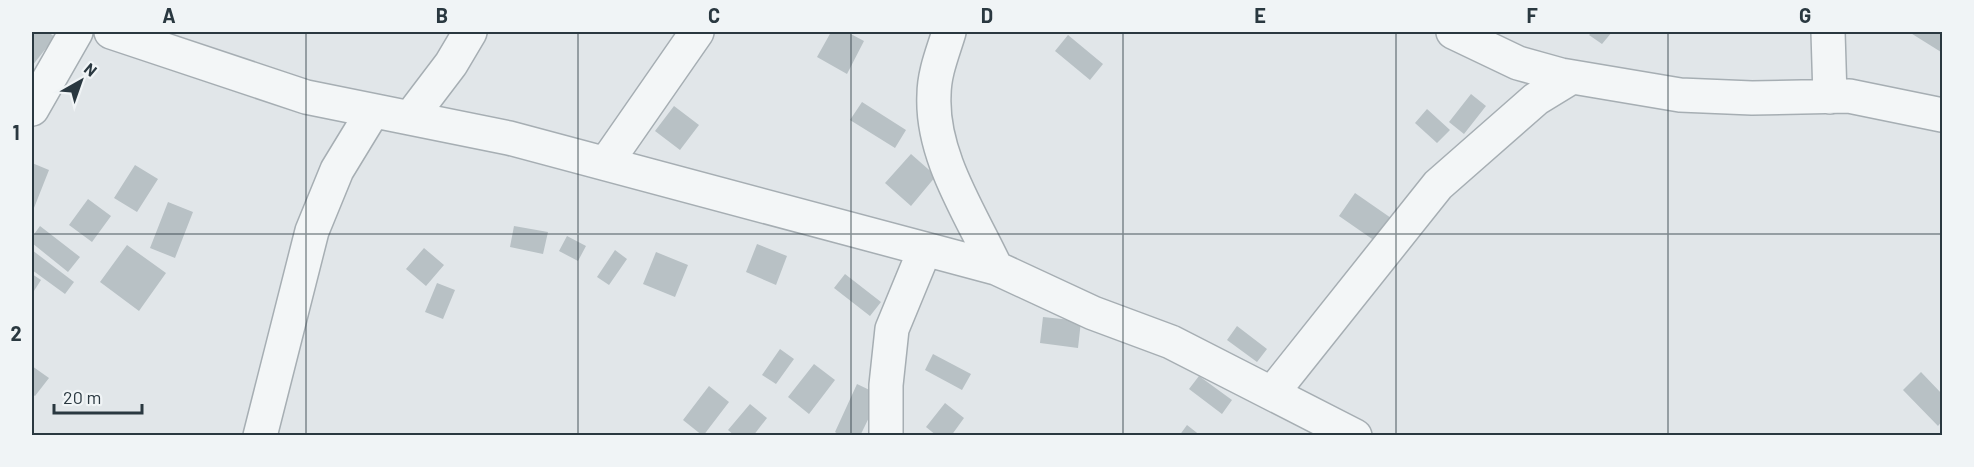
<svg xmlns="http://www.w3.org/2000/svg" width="1974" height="467" viewBox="0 0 1974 467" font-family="Barlow,sans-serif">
<rect width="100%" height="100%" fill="#e1e6e9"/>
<!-- building -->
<path fill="#b8c1c5" d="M32,32H48L55,37L32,66Z
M831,32H847L864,41L847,74L817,57Z
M1592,32H1612L1602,44L1589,35Z
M1909,32H1942V50L1941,52Z
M1068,35L1103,64L1090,80L1055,51Z
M1471,94L1486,106L1464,134L1449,122Z
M862,102L906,130L895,148L850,120Z
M674,106L699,125L680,150L655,131Z
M1427,109L1450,130L1437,143L1415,123Z
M911,154L936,176L911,206L885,183Z
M32,163L49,170L32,213Z
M135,165L158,179L137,212L114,198Z
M1355,193L1391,218L1375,241L1339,216Z
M88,199L111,216L92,242L69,225Z
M168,202L193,212L175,258L150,248Z
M40,226L80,257L68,272L32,243V237Z
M514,226L548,232L543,254L510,247Z
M567,236L586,246L578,261L559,251Z
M757,244L787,256L776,285L746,272Z
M127,245L166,273L139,311L100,282Z
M424,248L444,265L426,286L406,269Z
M32,250L74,282L65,294L32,270Z
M615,250L627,259L609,285L597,277Z
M656,252L688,265L675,297L643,284Z
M32,274L41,280L32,294Z
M845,274L881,302L870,316L834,288Z
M437,283L455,290L443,319L425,312Z
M1043,317L1081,321L1078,348L1040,343Z
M1237,326L1267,349L1257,362L1227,340Z
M780,349L794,359L776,384L762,375Z
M933,354L971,374L962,390L925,370Z
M814,364L835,380L809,414L788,397Z
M32,366L49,378L35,396L32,394Z
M1921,372L1942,394V421L1938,426L1903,390Z
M1199,376L1232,400L1222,414L1189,389Z
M857,384L880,395L860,436H841L835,432Z
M709,386L729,402L703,436L683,420Z
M945,403L964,418L951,436H937L926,427Z
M750,404L767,418L753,436H735L728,430Z
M1187,425L1201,436H1179Z"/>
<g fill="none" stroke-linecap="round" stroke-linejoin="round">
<defs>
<path id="street" d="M111,32L306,97L509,138L996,268L1093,313L1171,342L1355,436
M949,32C943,52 934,73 934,95C931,156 971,214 996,268
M1453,32L1518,63L1561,75L1680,95L1752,98L1849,96L1942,115
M1828,32L1830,97
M32,109L76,32
M410,118L451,64L470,32
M606,163L697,32
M1273,392L1438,185L1536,99L1572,77
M260,436L312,231L337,170L373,111
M886,436V385L892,329L925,249"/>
</defs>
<!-- street casing -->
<use href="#street" stroke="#a6aeb3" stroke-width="36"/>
<!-- street -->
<use href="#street" stroke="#f3f6f7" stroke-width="33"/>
</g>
<!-- grid -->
<path fill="none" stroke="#2a3840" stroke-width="1.5" stroke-opacity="0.55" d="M306,32V436M578,32V436M851,32V436M1123,32V436M1396,32V436M1668,32V436M32,234H1942"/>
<!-- border -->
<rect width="1974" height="467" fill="none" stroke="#f0f4f6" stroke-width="66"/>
<!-- north arrow -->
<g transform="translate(81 81) rotate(40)" stroke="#f0f4f6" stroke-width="4.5" paint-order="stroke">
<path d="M0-4.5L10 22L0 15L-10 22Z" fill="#2a3840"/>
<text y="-9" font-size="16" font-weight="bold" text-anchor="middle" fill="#2a3840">N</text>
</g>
<!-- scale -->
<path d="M54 404v9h88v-9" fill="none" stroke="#2a3840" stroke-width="3"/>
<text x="63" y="404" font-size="18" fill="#2a3840" stroke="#f0f4f6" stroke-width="4.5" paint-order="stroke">20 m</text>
<rect x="33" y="33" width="1908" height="401" fill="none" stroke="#2a3840" stroke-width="2"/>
<g font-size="20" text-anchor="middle" font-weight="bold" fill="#2a3840">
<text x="169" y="23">A</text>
<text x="442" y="23">B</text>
<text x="714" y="23">C</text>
<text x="987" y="23">D</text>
<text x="1260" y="23">E</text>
<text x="1532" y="23">F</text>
<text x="1805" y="23">G</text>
<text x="16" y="140">1</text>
<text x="16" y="341">2</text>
</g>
</svg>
